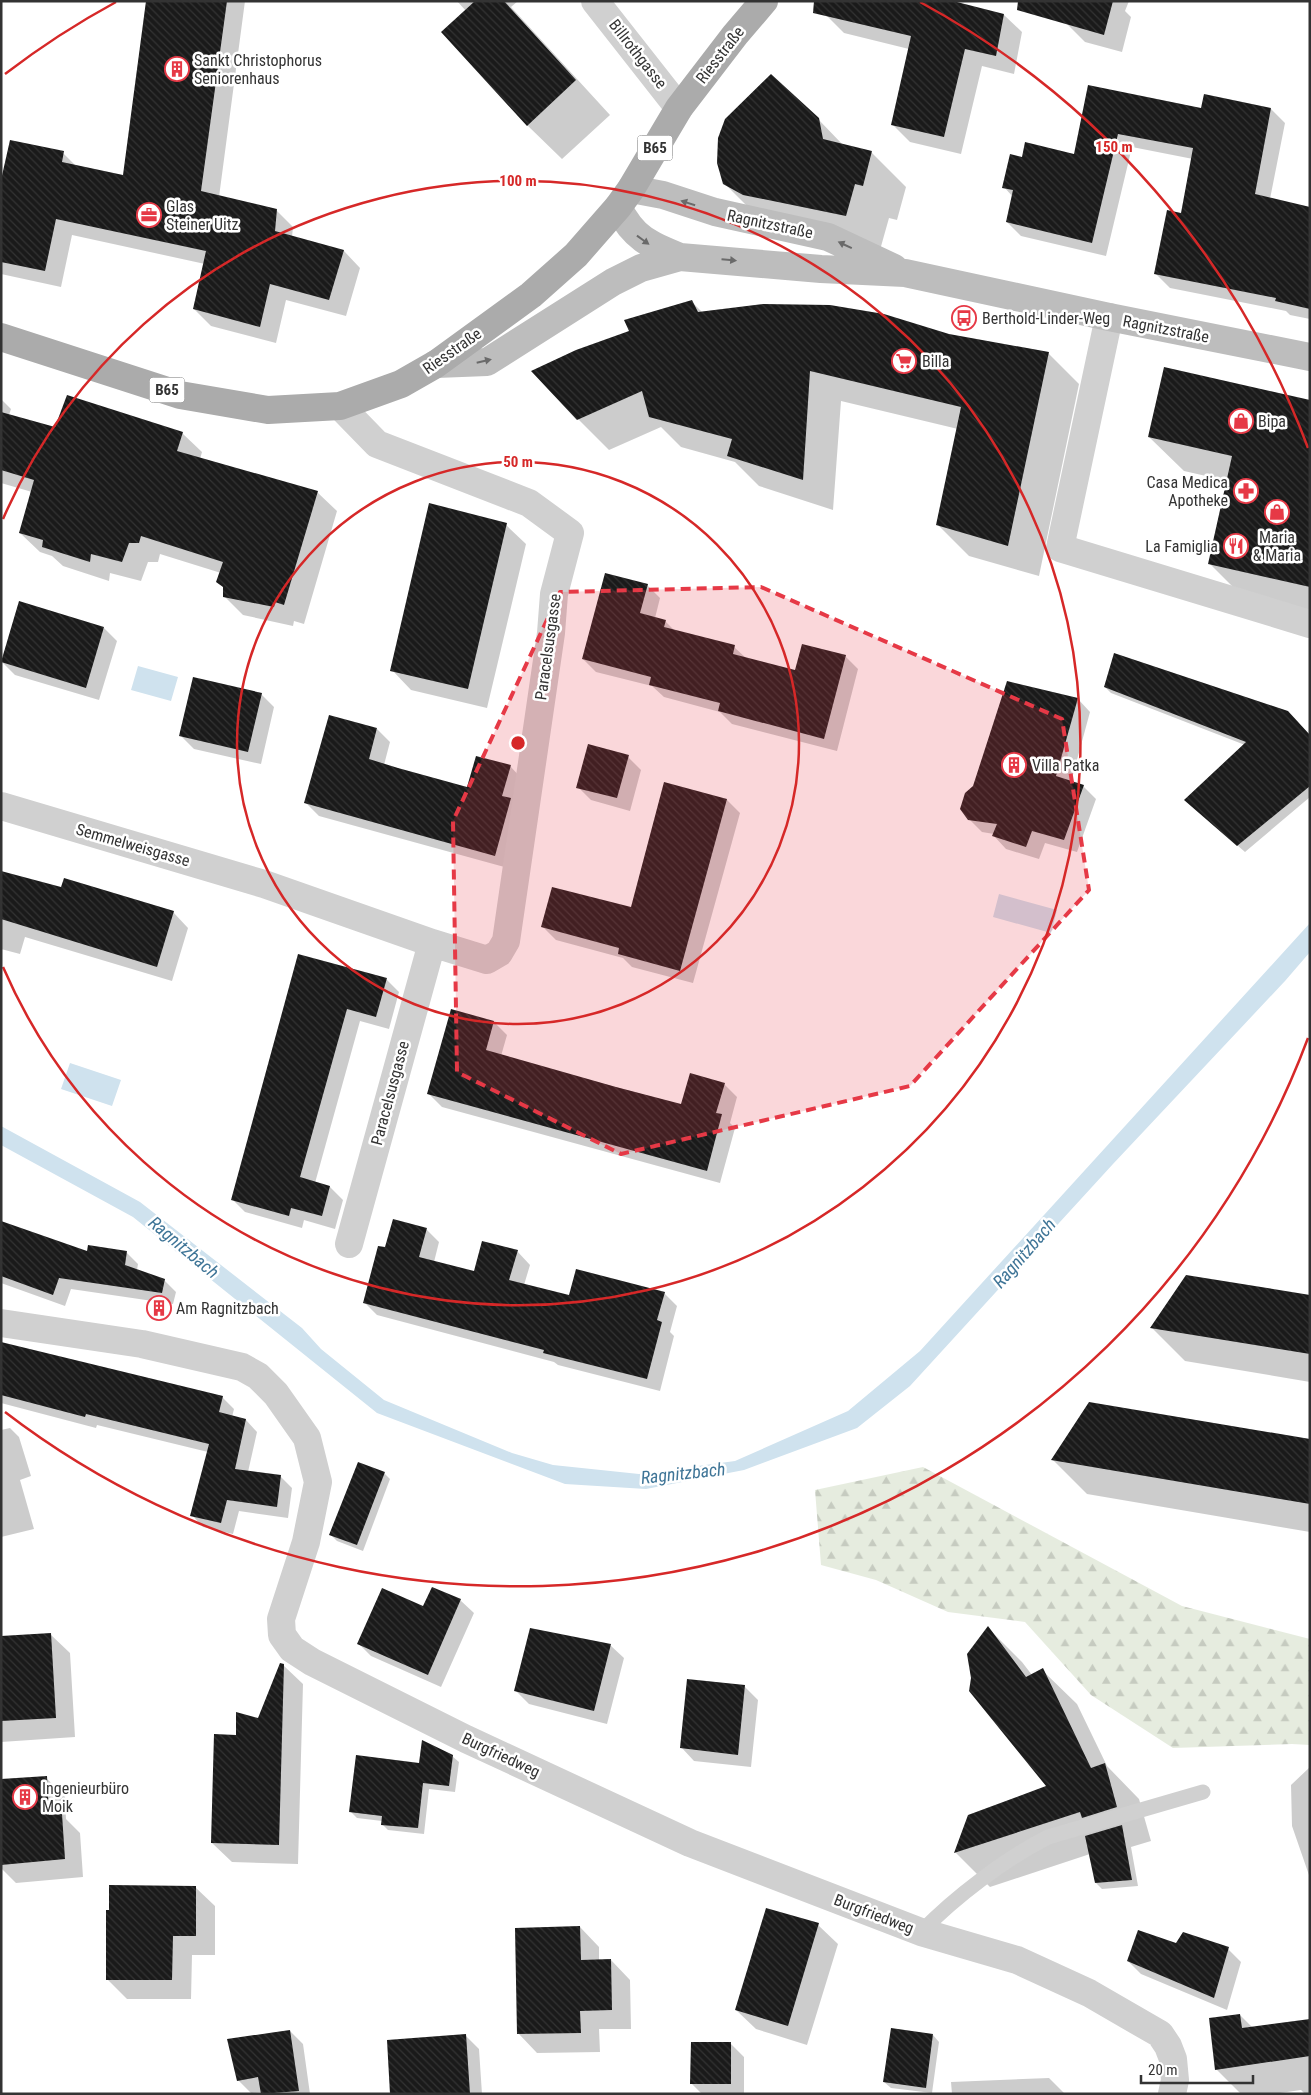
<svg xmlns="http://www.w3.org/2000/svg" width="1311" height="2095" viewBox="0 0 1311 2095" font-family="'Roboto Condensed',sans-serif">
<defs>
<pattern id="forest-firs" width="22" height="20" patternUnits="userSpaceOnUse" patternTransform="scale(1.25)"><rect width="22" height="20" fill="#e6ecdf"/><path d="M5 1l3.5 6h-7zM16 11l3.5 6h-7z" fill="#c6cbc0"/></pattern>
<pattern id="building-back-hatch" width="6" height="6" patternUnits="userSpaceOnUse" patternTransform="scale(1.25)"><rect width="6" height="6" fill="#1a1a1a"/><path d="M-1 5l2 2M0 0l6 6M5-1l2 2" fill="none" stroke="#333"/></pattern>
</defs>
<rect width="100%" height="100%" fill="#fff"/>
<!-- forest -->
<path fill="url(#forest-firs)" d="M923,1467L1182,1606L1310,1639V1745L1292,1744L1173,1748L1091,1695L1025,1622L948,1612L876,1580L821,1565L815,1490Z"/>
<!-- water -->
<path fill="#cfe2ee" d="M138,666L178,677L171,701L131,690Z
M999,894L1057,910L1051,933L993,917Z
M1310,923V952L1285,981L1113,1164L910,1386L857,1428L744,1470L646,1489L565,1484L377,1413L133,1217L1,1145V1126L140,1202L302,1328L321,1349L384,1400L512,1453L553,1465L639,1474L735,1461L848,1411L920,1351Z
M70,1063L121,1080L112,1106L61,1089Z"/>
<!-- shadow -->
<path fill="#0003" d="M148,1H245L219,197L276,210L293,227L292,237L344,251L360,268L346,316L286,300L276,343L211,326L194,309L205,264L72,235L61,287L1,274V186L63,153L77,167L124,177Z
M457,1H518L511,7L610,115L562,159L527,125L466,11Z
M1073,1H1129L1125,11L1131,17L1122,52L1085,42L1067,24Z
M1004,15L1022,32L1014,74L982,66L961,154L910,142L892,124L909,49L844,33L827,16Z
M1089,86L1202,110L1271,109L1285,123L1270,199L1310,208V319L1290,315L1286,311L1170,288L1156,274L1182,214L1193,159L1132,147L1106,256L1021,236L1007,222L1013,197L1004,187L1023,158L1075,155Z
M818,119L844,146L871,152L906,187L897,220L889,218L880,250L759,218L724,183Z
M691,301L703,313L948,336L1048,353L1079,384L1039,576L969,556L938,525L958,429L841,401L833,510L759,486L735,462L681,447L661,427L609,450L578,419L631,332Z
M1,399L11,409L9,415L56,429L182,433L202,452L200,459L317,492L337,511L304,624L294,621L293,626L243,615L224,596V588L221,573L160,554L158,562H148L141,581L110,573L109,581L63,566L52,556L40,552L20,533L32,492L1,483Z
M1310,401V613L1244,598L1209,563L1228,481L1184,471L1149,437Z
M506,525L526,544L487,708L411,690L392,670Z
M647,585L660,598L655,618L665,621L675,631L734,647L746,658L796,671L845,656L858,669L837,751L732,724L720,712L664,697L652,686L596,672L583,659Z
M104,628L117,641L99,700L15,675L2,662Z
M1105,687L1310,736V797L1245,852L1192,806L1245,745L1111,693Z
M261,694L274,707L261,764L194,749L181,736Z
M1078,699L1090,712L1071,782L1083,786L1096,799L1077,852L1045,843L1039,859L1006,849L994,836V834L982,832L969,819Z
M377,729L390,742L384,765L468,788L510,766L523,780L508,868L319,816L306,803Z
M628,757L641,770L630,811L591,800L578,787Z
M665,784L727,800L740,813L693,983L632,967L623,958L556,940L543,927L632,908Z
M1,873L62,889L173,912L188,928L172,981L25,937L20,954L1,949Z
M299,956L386,979L399,992L389,1029L360,1021L315,1183L330,1187L343,1200L335,1229L304,1220L302,1228L245,1212L232,1199Z
M452,1011L494,1022L507,1035L501,1056L682,1105L724,1084L737,1097L730,1123L735,1128L720,1183L442,1107L429,1094Z
M1,1222L88,1253L126,1252L138,1264L137,1270L164,1280L176,1292L173,1304L71,1289L65,1306L1,1283Z
M426,1229L439,1242L434,1262L475,1273L517,1251L530,1265L524,1285L570,1296L664,1293L677,1306L670,1332L674,1336L660,1391L558,1365L554,1362L377,1315L364,1302L386,1249Z
M1310,1296V1382L1185,1361L1151,1327Z
M1,1370L222,1397L234,1409L232,1417L246,1420L257,1432L248,1472L280,1476L292,1488L288,1518L239,1511L233,1534L203,1527L192,1515L208,1452L97,1425L96,1428L1,1403Z
M10,1428L19,1437L31,1476L20,1480L34,1529L1,1537V1430Z
M1310,1441V1532L1087,1494L1053,1460Z
M384,1473L390,1479L363,1551L337,1541L331,1535Z
M460,1600L474,1613L441,1687L371,1656L358,1643L424,1608Z
M988,1628L1022,1662L1032,1675L1042,1670L1077,1704L1107,1766L1139,1799L1151,1841L1131,1847L1138,1886L1102,1889L1096,1883L1090,1854L990,1887L956,1853L969,1816L1048,1786Z
M50,1634L70,1653L75,1737L1,1742V1637Z
M610,1645L624,1658L607,1724L529,1704L516,1691Z
M283,1665L303,1684L298,1864L232,1862L212,1843L237,1736L259,1719Z
M745,1687L758,1700L751,1767L694,1761L681,1747Z
M452,1756L459,1762L455,1792L429,1789L424,1834L388,1830L382,1824V1821L357,1818L351,1812L420,1764Z
M1310,1767V1878L1292,1826L1291,1785Z
M46,1778L65,1796L66,1819L80,1833L83,1877L16,1883L1,1868V1780Z
M195,1887L215,1906V1955H192L191,1999H127L107,1979Z
M818,1925L838,1944L807,2045L756,2029L736,2010Z
M580,1927L599,1947V1961L611,1960L630,1980L631,2029H599L600,2052L537,2053L518,2033Z
M1177,1944L1228,1949L1241,1962L1227,2010L1141,1974L1128,1961Z
M1240,2015L1253,2028L1310,2021V2094H1305L1301,2090L1273,2094H1241L1216,2069Z
M290,2031L303,2044L310,2094H262V2092L251,2093L238,2080Z
M465,2035L479,2049L482,2094H392Z
M933,2035L939,2042L932,2093L891,2088L884,2082Z
M730,2043L744,2057V2094H702L691,2083Z
M1049,2078L1065,2094H952L951,2082Z"/>
<!-- building -->
<path fill="url(#building-back-hatch)" d="M146,1H227L201,191L277,209L275,231L344,250L329,300L270,284L260,327L193,309L206,251L56,219L45,271L1,262V180L10,140L64,151L62,162L123,175Z
M475,1H504L576,80L527,126L441,32Z
M814,1H953L1004,14L996,56L965,49L944,137L891,125L911,36L813,13Z
M1018,1H1113L1104,35L1017,10Z
M771,74L819,118L823,139L872,151L863,186L855,184L846,216L743,195L723,184L717,163L718,138L725,119Z
M1088,85L1201,108L1204,94L1271,108L1255,194L1310,207V309L1275,301L1276,298L1154,274L1167,210L1181,213L1193,148L1118,134L1092,243L1006,222L1013,190L1002,188L1010,154L1022,157L1025,142L1074,154Z
M692,300L698,312L763,304L830,305L884,314L949,334L1049,352L1008,546L936,525L961,407L810,371L803,480L727,456L732,439L649,417L642,391L577,420L531,371L576,350L629,331L624,320Z
M1164,367L1310,400V587L1208,564L1232,456L1148,437Z
M67,395L183,432L177,451L318,491L284,605L275,602L274,607L223,597V587L216,582L223,562L141,536L139,543H129L122,562L91,554L90,562L42,547L43,540L19,533L34,480L1,470V412L55,427Z
M429,503L507,523L468,689L390,671Z
M605,573L648,584L640,613L666,620L664,627L735,645L733,654L795,670L802,644L846,655L824,739L718,711L720,703L649,685L651,677L582,659Z
M19,601L104,627L86,688L1,662Z
M1114,653L1288,711L1310,735V786L1237,846L1184,800L1246,742L1104,687Z
M193,677L262,693L248,752L179,736Z
M1007,681L1078,698L1056,776L1084,785L1064,840L1032,831L1026,847L992,836L997,824L968,820L960,809L965,793L973,786Z
M329,715L377,728L369,759L398,768L467,787L476,756L511,765L502,796L511,798L495,856L304,803Z
M588,744L629,755L617,798L576,788Z
M664,782L727,799L680,971L618,954L619,948L541,927L552,887L631,907Z
M1,871L61,887L64,878L174,911L157,967L1,919Z
M298,954L387,978L376,1017L347,1009L300,1177L330,1186L322,1216L291,1208L289,1216L231,1200Z
M451,1009L494,1021L486,1050L616,1087L681,1104L690,1073L725,1083L716,1113L722,1114L707,1171L427,1094Z
M393,1219L427,1228L419,1257L474,1271L482,1241L518,1250L509,1280L569,1295L576,1269L665,1292L657,1320L662,1322L647,1379L543,1353L544,1350L363,1303L378,1246L385,1247Z
M1,1221L87,1251L88,1245L127,1251L125,1265L165,1279L162,1293L59,1278L53,1295L1,1276Z
M1186,1275L1310,1295V1354L1150,1328Z
M1,1342L223,1396L219,1412L246,1419L235,1469L281,1475L277,1507L227,1500L221,1523L190,1516L209,1444L86,1414L85,1417L1,1395Z
M1089,1402L1310,1439V1504L1051,1460Z
M358,1462L385,1472L357,1545L329,1535Z
M432,1587L461,1599L428,1675L357,1644L382,1588L423,1606Z
M988,1626L1026,1677L1043,1668L1091,1768L1105,1763L1117,1807L1082,1818L1080,1812L954,1853L968,1815L1046,1786L969,1691L971,1678L967,1654Z
M530,1628L611,1644L594,1711L514,1691Z
M51,1633L56,1718L1,1721V1636Z
M280,1663L284,1664L279,1845L211,1843L214,1734L236,1735V1712L258,1718Z
M687,1679L745,1685L738,1755L680,1748Z
M422,1740L453,1755L449,1786L423,1783L418,1828L381,1825L382,1816L349,1812L356,1755L419,1763Z
M47,1776L49,1815L62,1814L65,1859L1,1865V1779Z
M1122,1825L1132,1880L1095,1883L1085,1836Z
M109,1885L196,1886V1936H173L172,1980H106V1910H109Z
M766,1908L819,1923L788,2026L735,2010Z
M580,1926L581,1960L611,1959L612,2010L580,2011L581,2033L517,2034L515,1928Z
M1138,1930L1176,1943L1183,1932L1229,1947L1214,1998L1127,1961Z
M1240,2014L1242,2028L1310,2019V2056L1215,2070L1209,2018Z
M891,2028L933,2034L926,2088L883,2082Z
M290,2030L299,2091L261,2094L258,2077L237,2081L227,2039Z
M466,2034L470,2094H390L387,2040Z
M691,2042H731V2084H690Z"/>
<g fill="none" stroke-linecap="round" stroke-linejoin="round">
<!-- service -->
<path stroke="#d0d0d0" stroke-width="15" d="M921,1932C955,1897 1005,1859 1048,1837L1203,1792"/>
<!-- minor -->
<path stroke="#d0d0d0" stroke-width="28" d="M595,1L679,108
M1109,317L1060,548L1310,624
M340,406L377,444L529,503L570,533L554,594L551,633L506,941L499,953L487,960L432,943L349,1244
M1,806L264,884L432,943
M1,1323L142,1344L242,1367L258,1376L276,1394L307,1438L318,1482L306,1542L281,1619L282,1635L292,1649L312,1662L466,1739L690,1843L921,1932L1017,1960L1089,1993L1160,2034L1168,2046L1173,2059L1175,2080L1172,2094"/>
<!-- secondary -->
<path stroke="#bdbdbd" stroke-width="28" d="M631,189L663,195L715,212L828,237L894,268
M618,207C633,238 650,245 680,257
M436,364L487,362L613,282L641,268L680,257L821,269L905,273L1109,317L1310,357"/>
<!-- primary -->
<path stroke="#ababab" stroke-width="28" d="M1,337L180,395L268,410L340,406L401,384L436,364L531,295L576,255L618,207L631,189L679,108L735,35L764,1"/>
</g>
<!-- one-way arrows -->
<defs><path id="oneway-solid" d="M-6-.8H1V-3.2L6.5 0L1 3.2V.8H-6Z" transform="scale(1.25)"/></defs>
<g fill="#6a6a6a">
<use href="#oneway-solid" transform="translate(688 203) rotate(-162)"/>
<use href="#oneway-solid" transform="translate(643 240) rotate(36)"/>
<use href="#oneway-solid" transform="translate(845 245) rotate(-155)"/>
<use href="#oneway-solid" transform="translate(729 260) rotate(5)"/>
<use href="#oneway-solid" transform="translate(484 361) rotate(-13)"/>
</g>
<!-- marked area -->
<path fill="#e63946" fill-opacity="0.2" stroke="#e63946" stroke-width="4" stroke-dasharray="10 6" stroke-linejoin="round" d="M761,587L1062,719L1089,890L910,1086L621,1154L457,1072L453,821L560,592Z"/>
<!-- distance rings -->
<g fill="none" stroke="#d62828" stroke-width="2.5">
<circle cx="518" cy="743" r="281"/>
<path d="M3 519A562 562 0 1 1 3 967"/>
<path d="M1308 1038A843 843 0 0 1 5 1412M5 74A843 843 0 0 1 116 2M920 2A843 843 0 0 1 1308 448"/>
</g>
<!-- icons -->
<defs>
<symbol id="building-ring" viewBox="-11 -11 22 22"><circle r="9.5" fill="#fff" stroke="#e63946" stroke-width="1.5"/><path d="M-4-6H4V6H1V3H-1V6H-4ZM-2.5-4.3h1.7v1.8h-1.7ZM.8-4.3h1.7v1.8H.8ZM-2.5-1h1.7V.8h-1.7ZM.8-1h1.7V.8H.8Z" fill="#e63946"/></symbol>
<symbol id="office-ring" viewBox="-11 -11 22 22"><circle r="9.5" fill="#fff" stroke="#e63946" stroke-width="1.5"/><path d="M-6-3h4V-5.5h4V-3h4V5H-6ZM-1-4.5V-3h2v-1.5ZM-6 0V1H6V0Z" fill="#e63946"/></symbol>
<symbol id="bus-ring" viewBox="-11 -11 22 22"><circle r="9.5" fill="#fff" stroke="#e63946" stroke-width="1.5"/><path d="M-5-6H5V4H4V6H2V4H-2V6H-4V4H-5ZM-3.5-4V0h7V-4ZM-3.5 1.2v1.5H-2V1.2ZM2 1.2v1.5H3.5V1.2Z" fill="#e63946"/></symbol>
<symbol id="supermarket-ring" viewBox="-11 -11 22 22"><circle r="9.5" fill="#fff" stroke="#e63946" stroke-width="1.5"/><path d="M-6-5.5h2.5l.6 2H6L4.5 2H-2.5L-4.4-4H-6ZM-1.5 3.2a1.3 1.3 0 1 0 .1 0ZM3 3.2a1.3 1.3 0 1 0 .1 0Z" fill="#e63946"/></symbol>
<symbol id="shop-ring" viewBox="-11 -11 22 22"><circle r="9.5" fill="#fff" stroke="#e63946" stroke-width="1.5"/><path d="M-5-2.5h2.3a2.7 3.5 0 0 1 5.4 0H5L5.5 6h-11ZM-1.5-2.5h3a1.5 2.3 0 0 0-3 0Z" fill="#e63946"/></symbol>
<symbol id="pharmacy-ring" viewBox="-11 -11 22 22"><circle r="9.5" fill="#fff" stroke="#e63946" stroke-width="1.5"/><path d="M-2-6h4v4h4v4h-4v4h-4v-4h-4v-4h4Z" fill="#e63946"/></symbol>
<symbol id="restaurant-ring" viewBox="-11 -11 22 22"><circle r="9.5" fill="#fff" stroke="#e63946" stroke-width="1.5"/><path d="M-5-6h1v4h1v-4h1v4h1v-4h1v5L-1.5 .5V6h-2V.5L-5-1ZM5-6V6H3V1.5H1.5Q1.5-4 5-6Z" fill="#e63946"/></symbol>
</defs>
<g fill-rule="evenodd">
<use href="#building-ring" x="163" y="55" width="28" height="28"/>
<use href="#office-ring" x="135" y="201" width="28" height="28"/>
<use href="#bus-ring" x="950" y="304" width="28" height="28"/>
<use href="#supermarket-ring" x="890" y="347" width="28" height="28"/>
<use href="#shop-ring" x="1227" y="407" width="28" height="28"/>
<use href="#pharmacy-ring" x="1232" y="477" width="28" height="28"/>
<use href="#shop-ring" x="1263" y="498" width="28" height="28"/>
<use href="#restaurant-ring" x="1222" y="532" width="28" height="28"/>
<use href="#building-ring" x="1000" y="751" width="28" height="28"/>
<use href="#building-ring" x="145" y="1294" width="28" height="28"/>
<use href="#building-ring" x="11" y="1783" width="28" height="28"/>
</g>
<g text-anchor="middle" dominant-baseline="central" stroke-width="5" stroke-linejoin="round" paint-order="stroke">
<!-- shield labels -->
<g fill="#fff" stroke="#707070" stroke-width="1">
<rect x="637.5" y="135.5" width="35" height="25" rx="4"/>
<rect x="149.5" y="377.5" width="35" height="25" rx="4"/>
</g>
<g font-size="15" font-weight="bold" fill="#333">
<text x="655" y="148">B65</text>
<text x="167" y="390">B65</text>
</g>
<!-- street labels -->
<g font-size="16" fill="#333" stroke="#fff">
<text transform="translate(638 54) rotate(52)">Billrothgasse</text>
<text transform="translate(720 55) rotate(-52)">Riesstraße</text>
<text transform="translate(770 224) rotate(12)">Ragnitzstraße</text>
<text transform="translate(1166 329) rotate(11)">Ragnitzstraße</text>
<text transform="translate(452 351) rotate(-35)">Riesstraße</text>
<text transform="translate(548 647) rotate(-82)">Paracelsusgasse</text>
<text transform="translate(133 845) rotate(16)">Semmelweisgasse</text>
<text transform="translate(390 1093) rotate(-75)">Paracelsusgasse</text>
<text transform="translate(501 1755) rotate(25)">Burgfriedweg</text>
<text transform="translate(874 1914) rotate(21)">Burgfriedweg</text>
</g>
<!-- poi labels -->
<g font-size="16" fill="#333" stroke="#fff" text-anchor="start">
<text x="194" y="60">Sankt Christophorus<tspan x="194" dy="18">Seniorenhaus</tspan></text>
<text x="166" y="206">Glas<tspan x="166" dy="18">Steiner Uitz</tspan></text>
<text x="982" y="318">Berthold-Linder-Weg</text>
<text x="922" y="361">Billa</text>
<text x="1258" y="421">Bipa</text>
<text x="1228" y="482" text-anchor="end">Casa Medica<tspan x="1228" dy="18">Apotheke</tspan></text>
<text x="1277" y="537" text-anchor="middle">Maria<tspan x="1277" dy="18">&amp; Maria</tspan></text>
<text x="1218" y="546" text-anchor="end">La Famiglia</text>
<text x="1032" y="765">Villa Patka</text>
<text x="176" y="1308">Am Ragnitzbach</text>
<text x="42" y="1788">Ingenieurbüro<tspan x="42" dy="18">Moik</tspan></text>
</g>
<!-- water labels -->
<g font-size="18" font-style="italic" fill="#3f7597" stroke="#fff">
<text transform="translate(184 1247) rotate(40)">Ragnitzbach</text>
<text transform="translate(1024 1253) rotate(-49)">Ragnitzbach</text>
<text transform="translate(683 1473) rotate(-6)">Ragnitzbach</text>
</g>
</g>
<circle cx="518" cy="743" r="8" fill="#d62828" stroke="#fff" stroke-width="2.5"/>
<g font-size="15" text-anchor="middle" font-weight="bold" fill="#d62828" stroke="#fff" stroke-width="5" stroke-linejoin="round" paint-order="stroke">
<text x="1114" y="152">150 m</text>
<text x="518" y="186">100 m</text>
<text x="518" y="467">50 m</text>
</g>
<!-- border -->
<rect width="1311" height="2095" fill="none" stroke="#333333" stroke-width="5"/>
<!-- scale -->
<path d="M1141 2075v8h112v-8" fill="none" stroke="#333333" stroke-width="2.5"/>
<text x="1148" y="2075" font-size="15" fill="#333333" stroke="#ffffff" stroke-width="4" paint-order="stroke">20 m</text>
</svg>
